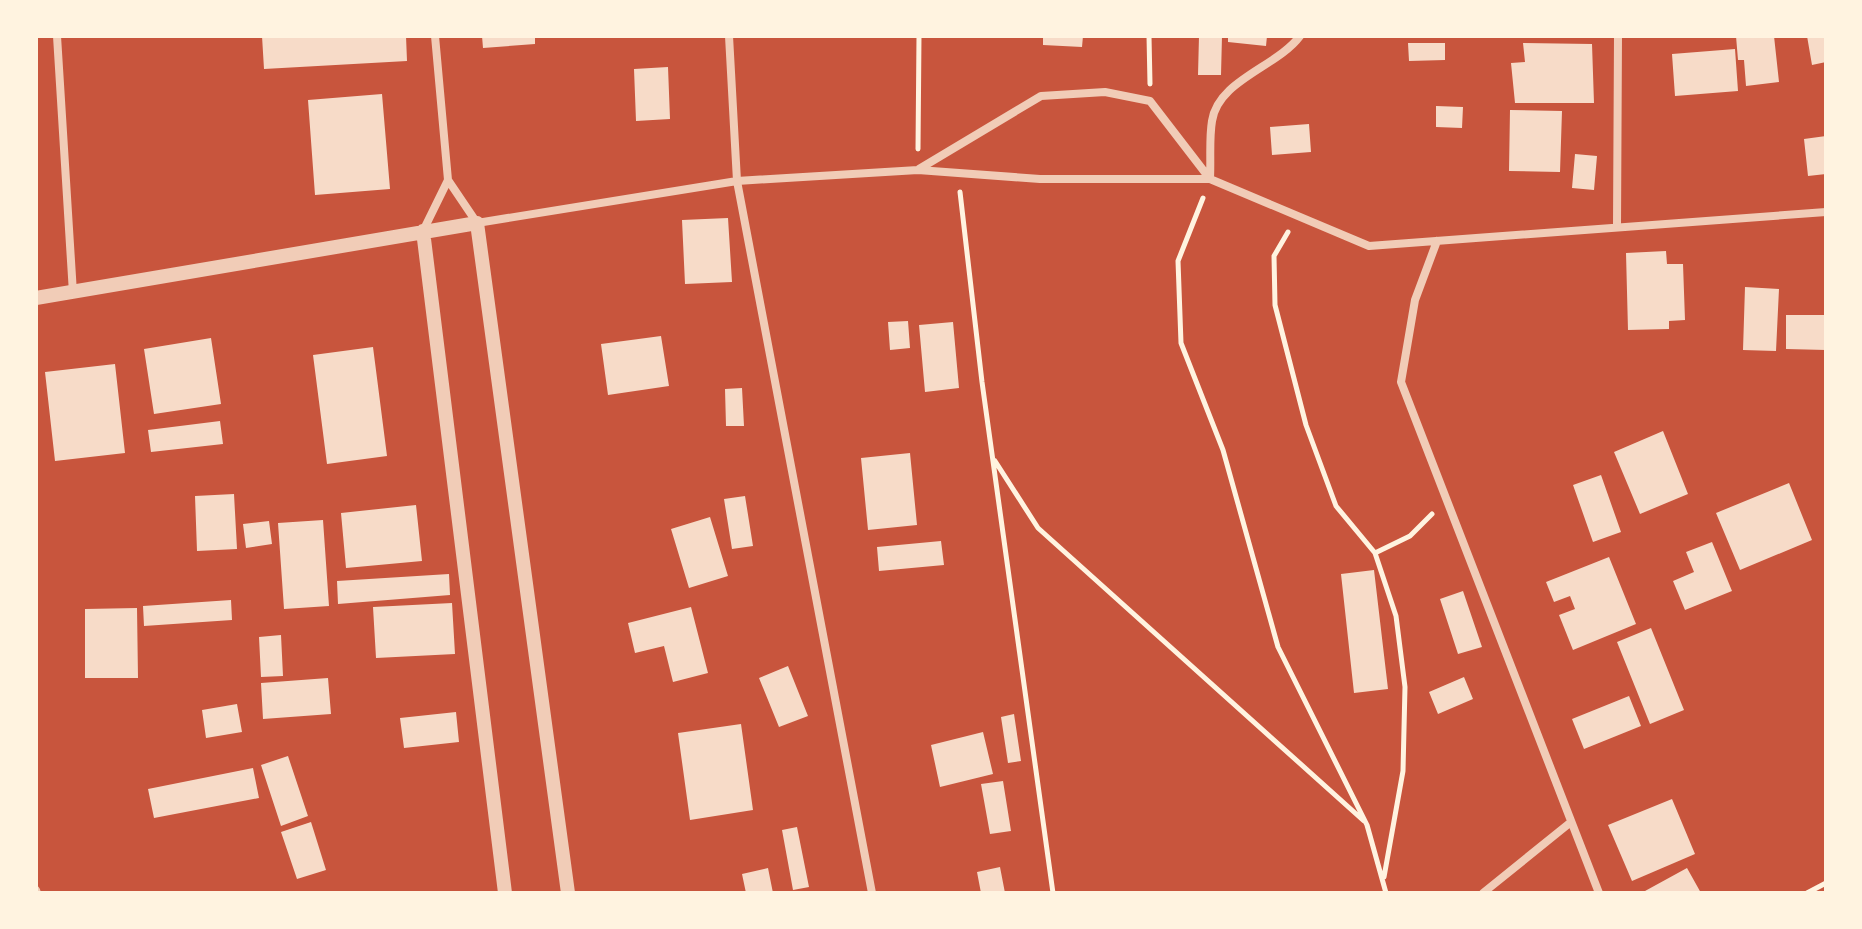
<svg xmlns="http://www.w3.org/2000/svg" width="1862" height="929" viewBox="0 0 1862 929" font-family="Barlow,sans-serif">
<rect width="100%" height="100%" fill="#c8553d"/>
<!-- building -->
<path fill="#f7dbc8" d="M262,36H406L407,61L264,69Z
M482,36H535V44L483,48Z
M1043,36H1083L1082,47L1043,45Z
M1199,36H1222L1221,75H1198Z
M1228,36H1267L1266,46L1228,42Z
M1736,36H1774L1779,82L1746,86L1744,60H1738Z
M1807,36H1826V62L1812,65Z
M1408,43H1445V60L1409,61Z
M1523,43L1592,44L1594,103H1515L1511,63L1525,62Z
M1735,49L1738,91L1675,96L1672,54Z
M668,67L670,119L636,121L634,69Z
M382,94L390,189L315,195L308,100Z
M1436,106L1463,107L1462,128L1436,127Z
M1510,110L1562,111L1560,172L1509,171Z
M1309,124L1311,152L1272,155L1270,127Z
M1826,136V174L1808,176L1804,139Z
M1575,154L1597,156L1594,190L1572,188Z
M728,218L732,282L685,284L682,220Z
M1666,251L1667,264H1683L1685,320L1669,321V329L1628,330L1626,253Z
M1745,287L1779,289L1776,351L1743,350Z
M1786,315H1826V350L1786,349Z
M908,321L910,348L890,350L888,322Z
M953,322L959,388L925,392L919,325Z
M661,336L669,386L608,395L601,344Z
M211,338L221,404L154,414L144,349Z
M373,347L387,456L327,464L313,355Z
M115,364L125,453L55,461L45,372Z
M742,388L744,426H726L725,389Z
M220,421L223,444L151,452L148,430Z
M1663,431L1688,494L1640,514L1614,452Z
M910,453L917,525L868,530L861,458Z
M1601,475L1621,532L1593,542L1573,485Z
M1789,483L1812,540L1740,570L1716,513Z
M234,494L237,549L197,551L195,496Z
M745,496L753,546L732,549L724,499Z
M416,505L422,561L346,568L341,513Z
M710,517L728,576L689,588L671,529Z
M323,520L329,606L284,609L278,523Z
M269,521L272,544L246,548L243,524Z
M941,541L944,565L879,571L877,547Z
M1712,542L1732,591L1685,610L1673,581L1694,572L1686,552Z
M1609,557L1636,624L1573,650L1559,615L1575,609L1570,596L1554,602L1546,582Z
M1374,570L1388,689L1354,693L1341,574Z
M449,574L450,595L338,604L337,581Z
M1463,591L1482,647L1458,654L1440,599Z
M231,600L232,620L144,626L143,606Z
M452,603L455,654L376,658L373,607Z
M691,607L708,673L673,682L664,646L635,653L628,623Z
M137,608L138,678H85V609Z
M1651,628L1684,710L1650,724L1617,642Z
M281,635L283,676L261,677L259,637Z
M788,666L808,716L779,727L759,678Z
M1464,677L1473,699L1438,714L1429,692Z
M328,678L331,714L263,719L261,683Z
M1629,696L1641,726L1584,749L1572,719Z
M237,704L242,732L206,738L202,710Z
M456,712L459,742L404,748L400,718Z
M1014,714L1021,761L1008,763L1001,717Z
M741,724L753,810L690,820L678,733Z
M983,732L993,774L940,787L931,745Z
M288,756L308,816L281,826L261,765Z
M253,768L259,798L154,818L148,789Z
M1003,781L1011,831L990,834L981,784Z
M1672,799L1695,854L1632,881L1608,825Z
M311,822L326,870L297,879L281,832Z
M797,827L809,887L793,890L782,830Z
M1000,867L1005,893H981L977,872Z
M768,868L773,893H746L742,874Z
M1687,868L1701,893H1646L1645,891Z"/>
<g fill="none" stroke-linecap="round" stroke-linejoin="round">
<!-- path -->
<path stroke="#fff3e0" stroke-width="5" d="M1149,36L1150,84
M918,149L919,36
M960,192L982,382L1053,893
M1203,198L1178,261L1181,343L1223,450L1278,647L1367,825L1386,893
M1288,232L1274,256L1275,305L1306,425L1336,506L1375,553L1396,616L1405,687L1403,771L1384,877
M995,461L1038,528L1364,821
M1375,553L1410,536L1432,514
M1807,893L1826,883"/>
<!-- minor -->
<path stroke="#f1ccb7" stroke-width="8" d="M57,36L73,293
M435,36L448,180L477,223L737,181L918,170L1040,179H1210L1369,246L1826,212
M729,36L737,181L872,893
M919,169L1041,96L1105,92L1150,101L1210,179
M1210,178C1211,159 1209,139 1212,121C1218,80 1277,67 1300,36
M1617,225L1618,36
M423,231L448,180
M1437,241L1415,300L1401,382L1599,893
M36,890L37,893
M1483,893L1571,822"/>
<!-- tertiary -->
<path stroke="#f1ccb7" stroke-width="14" d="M423,231L505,893
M36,298L477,223L568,893"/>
</g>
<!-- border -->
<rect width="1862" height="929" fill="none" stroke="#fff3e0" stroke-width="76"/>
</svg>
